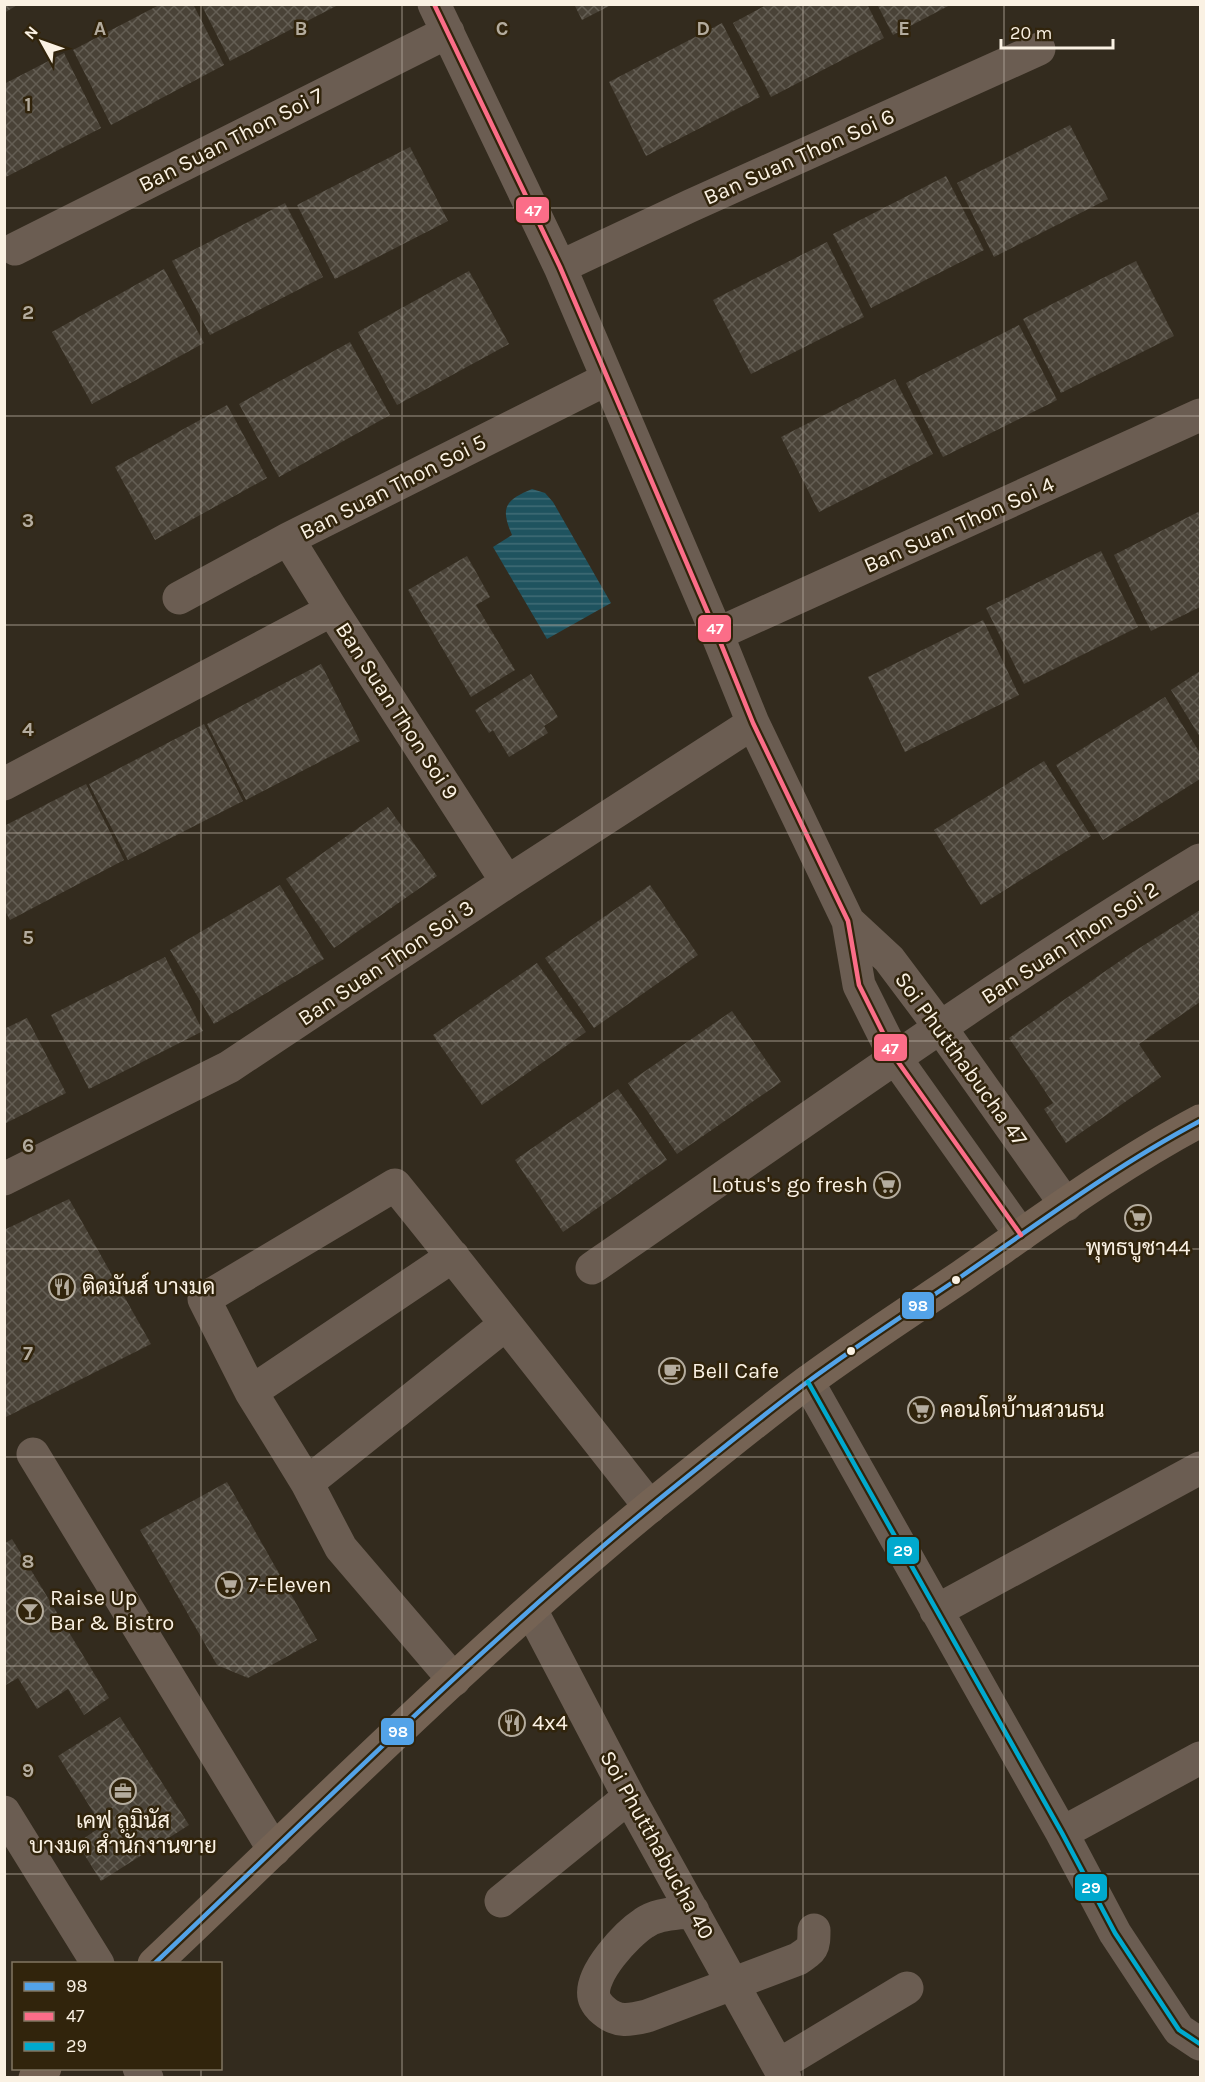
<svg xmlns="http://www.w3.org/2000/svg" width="1205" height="2082" viewBox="0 0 1205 2082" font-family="Karla,Sarabun,sans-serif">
<defs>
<pattern id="water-rules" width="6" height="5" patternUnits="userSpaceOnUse" patternTransform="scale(1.5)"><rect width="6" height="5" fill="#1f535f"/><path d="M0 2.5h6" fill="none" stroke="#406c76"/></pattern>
<pattern id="building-cross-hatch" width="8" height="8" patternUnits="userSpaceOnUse" patternTransform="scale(1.5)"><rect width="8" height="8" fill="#494237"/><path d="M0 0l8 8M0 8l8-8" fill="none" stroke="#645e54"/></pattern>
</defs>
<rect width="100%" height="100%" fill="#332b1e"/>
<!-- water -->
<path fill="url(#water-rules)" d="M532,489L545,493L553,502L611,603L547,639L493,547L512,535C500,508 505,500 532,489Z"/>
<!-- building -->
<path fill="url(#building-cross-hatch)" d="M4,4H19L4,13Z
M161,4H193L224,65L111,125L73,50Z
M201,4H340L230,61Z
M574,4H613L582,20Z
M768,4H867L884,38L771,97L733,23Z
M877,4H952L893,35Z
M722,23L760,97L646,156L609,82Z
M64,53L101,128L4,178V84Z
M1070,125L1108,199L994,257L957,183Z
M410,147L448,221L335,279L297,205Z
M946,176L984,250L871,308L833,234Z
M285,203L323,277L210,335L172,261Z
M827,242L864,317L751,374L713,300Z
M1136,261L1174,336L1061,393L1023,319Z
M164,269L204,343L92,404L52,332Z
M469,271L509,344L397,405L358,332Z
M1019,325L1057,400L943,457L906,383Z
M350,342L390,415L279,477L239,404Z
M895,379L933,454L819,512L781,437Z
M227,405L267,478L155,540L115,467Z
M1200,511V607L1151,631L1114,555Z
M1101,551L1138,627L1024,684L986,608Z
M467,556L490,597L476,605L515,670L471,697L408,590Z
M983,620L1019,695L905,752L868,677Z
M321,664L360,741L246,800L207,724Z
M1200,671V737L1171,690Z
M531,674L558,717L544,726L548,733L509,757L493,730L489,733L475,710Z
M1165,697L1200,753V779L1103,840L1056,765Z
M204,724L243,801L128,860L89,784Z
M1044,761L1091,836L981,905L934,830Z
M86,784L124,860L10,920L4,909V826Z
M388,807L437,876L334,948L286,879Z
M280,885L324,959L214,1024L170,950Z
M650,885L698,955L594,1028L545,958Z
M1200,910V1002L1139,1044L1161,1077L1066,1143L1044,1109L1053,1103L1009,1038L1130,954Z
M165,957L203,1031L89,1089L51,1015Z
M537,963L586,1032L482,1105L433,1035Z
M732,1011L781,1082L677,1154L628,1083Z
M27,1018L66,1093L4,1124V1029Z
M618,1089L667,1160L563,1232L515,1160Z
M69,1199L151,1344L4,1418V1230Z
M227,1482L317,1640L248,1678L217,1665L140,1530Z
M12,1539L109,1698L84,1715L68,1689L37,1709L18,1678L4,1686V1544Z
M120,1717L189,1825L101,1881L77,1843L102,1826L58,1756Z"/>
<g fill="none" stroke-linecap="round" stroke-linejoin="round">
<!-- minor -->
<path stroke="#6b5d52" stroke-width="33" d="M434,4L560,267L717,634L753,723L848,921L859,985L896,1059L1021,1235
M15,249L448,32
M560,267L690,206L1039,49
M288,539L332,610L507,882
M179,598L288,539L607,379
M717,634L1200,415
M4,784L332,610
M848,921L889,959L940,1027L1066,1205
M4,1179L229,1067L507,882L753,723
M592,1268C793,1130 991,986 1200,860
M506,1324L307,1483L251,1392L204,1299L395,1185C481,1291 565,1399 650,1507
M808,1382L1062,1833L1115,1933L1179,2030L1200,2044
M251,1392L453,1256
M33,1454L274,1850
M307,1483L341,1548L454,1680
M531,1610L629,1797L785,2078
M936,1611L1200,1468
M4,1812L98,1964
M1062,1833L1200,1758
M501,1901L629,1797
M693,1911C676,1914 658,1913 644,1923C627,1934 589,1974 594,1997C595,2002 600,2008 604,2011C618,2023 630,2020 647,2016L798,1959C813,1949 814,1948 814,1930
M779,2065L907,1988
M139,2068L147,2078"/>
<!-- major -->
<path stroke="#756354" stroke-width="33" d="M154,1964C318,1809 478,1648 652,1505C703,1464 754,1422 806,1383C856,1346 910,1311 962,1276C1040,1222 1117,1165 1200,1121
M35,2078L45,2068"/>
<defs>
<path id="bus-1" d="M154,1964C318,1809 478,1648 652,1505C703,1464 754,1422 806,1383C856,1346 910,1311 962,1276C1040,1222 1117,1165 1200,1121"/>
<path id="bus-2" d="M434,4L560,267L717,634L753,723L848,921L859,985L896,1059L1021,1235"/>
<path id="bus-3" d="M808,1382L1062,1833L1115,1933L1179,2030L1200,2044"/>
</defs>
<!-- bus-1 casing -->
<use href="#bus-1" stroke="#31240c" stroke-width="9"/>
<!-- bus-2 casing -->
<use href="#bus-2" stroke="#31240c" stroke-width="9"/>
<!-- bus-3 casing -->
<use href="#bus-3" stroke="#31240c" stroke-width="9"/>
<!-- bus-1 -->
<use href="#bus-1" stroke="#53a3e8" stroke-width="4.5"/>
<!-- bus-2 -->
<use href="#bus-2" stroke="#fb6d88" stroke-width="4.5"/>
<!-- bus-3 -->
<use href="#bus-3" stroke="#00a9ce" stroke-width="4.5"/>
</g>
<!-- grid -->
<path fill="none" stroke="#b4ac9e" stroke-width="1.5" stroke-opacity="0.55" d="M201,4V1964M402,4V2078M602,4V2078M803,4V2078M1004,4V2078M4,208H1200M4,416H1200M4,625H1200M4,833H1200M4,1041H1200M4,1249H1200M4,1457H1200M4,1666H1200M4,1874H1200M201,2068V2078"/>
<!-- icons -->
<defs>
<symbol id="supermarket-ring" viewBox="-11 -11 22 22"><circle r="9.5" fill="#31240c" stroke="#b4ac9e" stroke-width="1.5"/><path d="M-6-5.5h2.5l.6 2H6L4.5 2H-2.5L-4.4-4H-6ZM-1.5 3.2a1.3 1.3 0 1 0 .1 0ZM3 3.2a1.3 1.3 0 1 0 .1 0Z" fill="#b4ac9e"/></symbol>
<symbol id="restaurant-ring" viewBox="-11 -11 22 22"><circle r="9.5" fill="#31240c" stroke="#b4ac9e" stroke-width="1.5"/><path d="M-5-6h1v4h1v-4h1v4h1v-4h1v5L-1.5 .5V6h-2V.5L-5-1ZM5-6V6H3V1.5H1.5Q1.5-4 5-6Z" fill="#b4ac9e"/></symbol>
<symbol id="cafe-ring" viewBox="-11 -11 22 22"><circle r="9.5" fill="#31240c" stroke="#b4ac9e" stroke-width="1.5"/><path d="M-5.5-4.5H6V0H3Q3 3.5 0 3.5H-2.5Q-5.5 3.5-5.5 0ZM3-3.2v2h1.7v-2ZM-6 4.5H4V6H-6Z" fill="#b4ac9e"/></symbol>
<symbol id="bar-ring" viewBox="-11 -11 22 22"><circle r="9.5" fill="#31240c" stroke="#b4ac9e" stroke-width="1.5"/><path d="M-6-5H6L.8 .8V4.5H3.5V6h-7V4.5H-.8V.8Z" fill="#b4ac9e"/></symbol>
<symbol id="office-ring" viewBox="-11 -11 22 22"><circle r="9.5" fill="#31240c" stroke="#b4ac9e" stroke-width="1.5"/><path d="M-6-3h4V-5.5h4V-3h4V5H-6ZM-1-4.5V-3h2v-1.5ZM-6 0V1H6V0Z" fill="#b4ac9e"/></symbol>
</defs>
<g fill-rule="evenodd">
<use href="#supermarket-ring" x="872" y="1170" width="30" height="30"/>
<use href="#supermarket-ring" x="1123" y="1203" width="30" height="30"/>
<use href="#restaurant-ring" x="47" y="1272" width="30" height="30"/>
<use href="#cafe-ring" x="657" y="1356" width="30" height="30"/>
<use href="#supermarket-ring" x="906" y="1395" width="30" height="30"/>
<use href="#supermarket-ring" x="214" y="1570" width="30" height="30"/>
<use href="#bar-ring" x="15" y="1596" width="30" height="30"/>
<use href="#restaurant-ring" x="497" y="1708" width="30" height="30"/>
<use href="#office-ring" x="108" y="1776" width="30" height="30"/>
</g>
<!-- markers -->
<g fill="#faf1e3" stroke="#31240c" stroke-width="2">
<circle cx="956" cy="1280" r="5"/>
<circle cx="851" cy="1351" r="5"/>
</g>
<g text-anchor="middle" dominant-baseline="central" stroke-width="5" stroke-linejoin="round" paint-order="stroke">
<!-- street labels -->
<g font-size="22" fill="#faf1e3" stroke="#31240c">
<text transform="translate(231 140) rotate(-27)">Ban Suan Thon Soi 7</text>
<text transform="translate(799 157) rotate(-24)">Ban Suan Thon Soi 6</text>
<text transform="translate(393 487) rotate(-27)">Ban Suan Thon Soi 5</text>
<text transform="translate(959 525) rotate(-24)">Ban Suan Thon Soi 4</text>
<text transform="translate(397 711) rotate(57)">Ban Suan Thon Soi 9</text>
<text transform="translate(1070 943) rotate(-33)">Ban Suan Thon Soi 2</text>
<text transform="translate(386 963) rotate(-34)">Ban Suan Thon Soi 3</text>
<text transform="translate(961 1059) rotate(54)">Soi Phutthabucha 47</text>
<text transform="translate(657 1845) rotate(61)">Soi Phutthabucha 40</text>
</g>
<!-- poi labels -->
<g font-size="22" fill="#faf1e3" stroke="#31240c" text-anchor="start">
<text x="868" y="1185" text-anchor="end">Lotus's go fresh</text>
<text x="1138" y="1248" text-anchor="middle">พุทธบูชา44</text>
<text x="82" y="1287">ติดมันส์ บางมด</text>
<text x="692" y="1371">Bell Cafe</text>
<text x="940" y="1410">คอนโดบ้านสวนธน</text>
<text x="248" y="1585">7-Eleven</text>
<text x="50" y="1598">Raise Up<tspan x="50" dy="25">Bar &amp; Bistro</tspan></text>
<text x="532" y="1723">4x4</text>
<text x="123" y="1821" text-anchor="middle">เคฟ ลูมินัส<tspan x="123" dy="25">บางมด สำนักงานขาย</tspan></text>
</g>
</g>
<g font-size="20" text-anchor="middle" font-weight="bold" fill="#b4ac9e" stroke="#31240c" stroke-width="5" stroke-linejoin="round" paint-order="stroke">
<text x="100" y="35">A</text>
<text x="301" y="35">B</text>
<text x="502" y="35">C</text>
<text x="703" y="35">D</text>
<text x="904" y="35">E</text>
<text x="28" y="111">1</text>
<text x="28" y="319">2</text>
<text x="28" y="527">3</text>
<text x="28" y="736">4</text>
<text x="28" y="944">5</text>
<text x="28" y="1152">6</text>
<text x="28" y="1360">7</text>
<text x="28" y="1568">8</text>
<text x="28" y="1777">9</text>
</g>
<g stroke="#31240c" stroke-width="2">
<rect x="515" y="196" width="35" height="28" rx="6" fill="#fb6d88"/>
<rect x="697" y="614" width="35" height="29" rx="6" fill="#fb6d88"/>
<rect x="873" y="1033" width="35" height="29" rx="6" fill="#fb6d88"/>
<rect x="901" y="1291" width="34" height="29" rx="6" fill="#53a3e8"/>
<rect x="886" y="1536" width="34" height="29" rx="6" fill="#00a9ce"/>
<rect x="380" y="1717" width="35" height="29" rx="6" fill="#53a3e8"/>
<rect x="1074" y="1873" width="34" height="29" rx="6" fill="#00a9ce"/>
</g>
<g font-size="16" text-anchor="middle" font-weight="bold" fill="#fff">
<text x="533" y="216">47</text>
<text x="715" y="634">47</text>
<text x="890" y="1054">47</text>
<text x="918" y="1311">98</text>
<text x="903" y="1556">29</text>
<text x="398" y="1737">98</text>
<text x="1091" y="1893">29</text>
</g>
<!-- border -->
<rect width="1205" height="2082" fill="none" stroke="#faf1e3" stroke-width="12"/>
<!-- legend -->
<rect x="12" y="1962" width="210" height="108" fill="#31240c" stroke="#817662" stroke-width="1.5"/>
<rect x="24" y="1982" width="30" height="9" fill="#53a3e8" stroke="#817662" stroke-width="1.5"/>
<text x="66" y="1992" font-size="18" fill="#faf1e3">98</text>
<rect x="24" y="2012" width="30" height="9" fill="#fb6d88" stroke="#817662" stroke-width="1.5"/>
<text x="66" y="2022" font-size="18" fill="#faf1e3">47</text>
<rect x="24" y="2042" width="30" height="9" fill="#00a9ce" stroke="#817662" stroke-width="1.5"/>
<text x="66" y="2052" font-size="18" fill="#faf1e3">29</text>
<!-- north arrow -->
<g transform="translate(42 42) rotate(310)" stroke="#31240c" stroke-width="4.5" paint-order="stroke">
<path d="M0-4.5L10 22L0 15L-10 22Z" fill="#faf1e3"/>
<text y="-9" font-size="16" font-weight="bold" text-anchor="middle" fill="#faf1e3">N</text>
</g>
<!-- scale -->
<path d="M1001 39v9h112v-9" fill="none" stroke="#faf1e3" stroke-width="3"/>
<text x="1010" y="39" font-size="18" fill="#faf1e3" stroke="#31240c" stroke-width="4.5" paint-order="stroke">20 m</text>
</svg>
